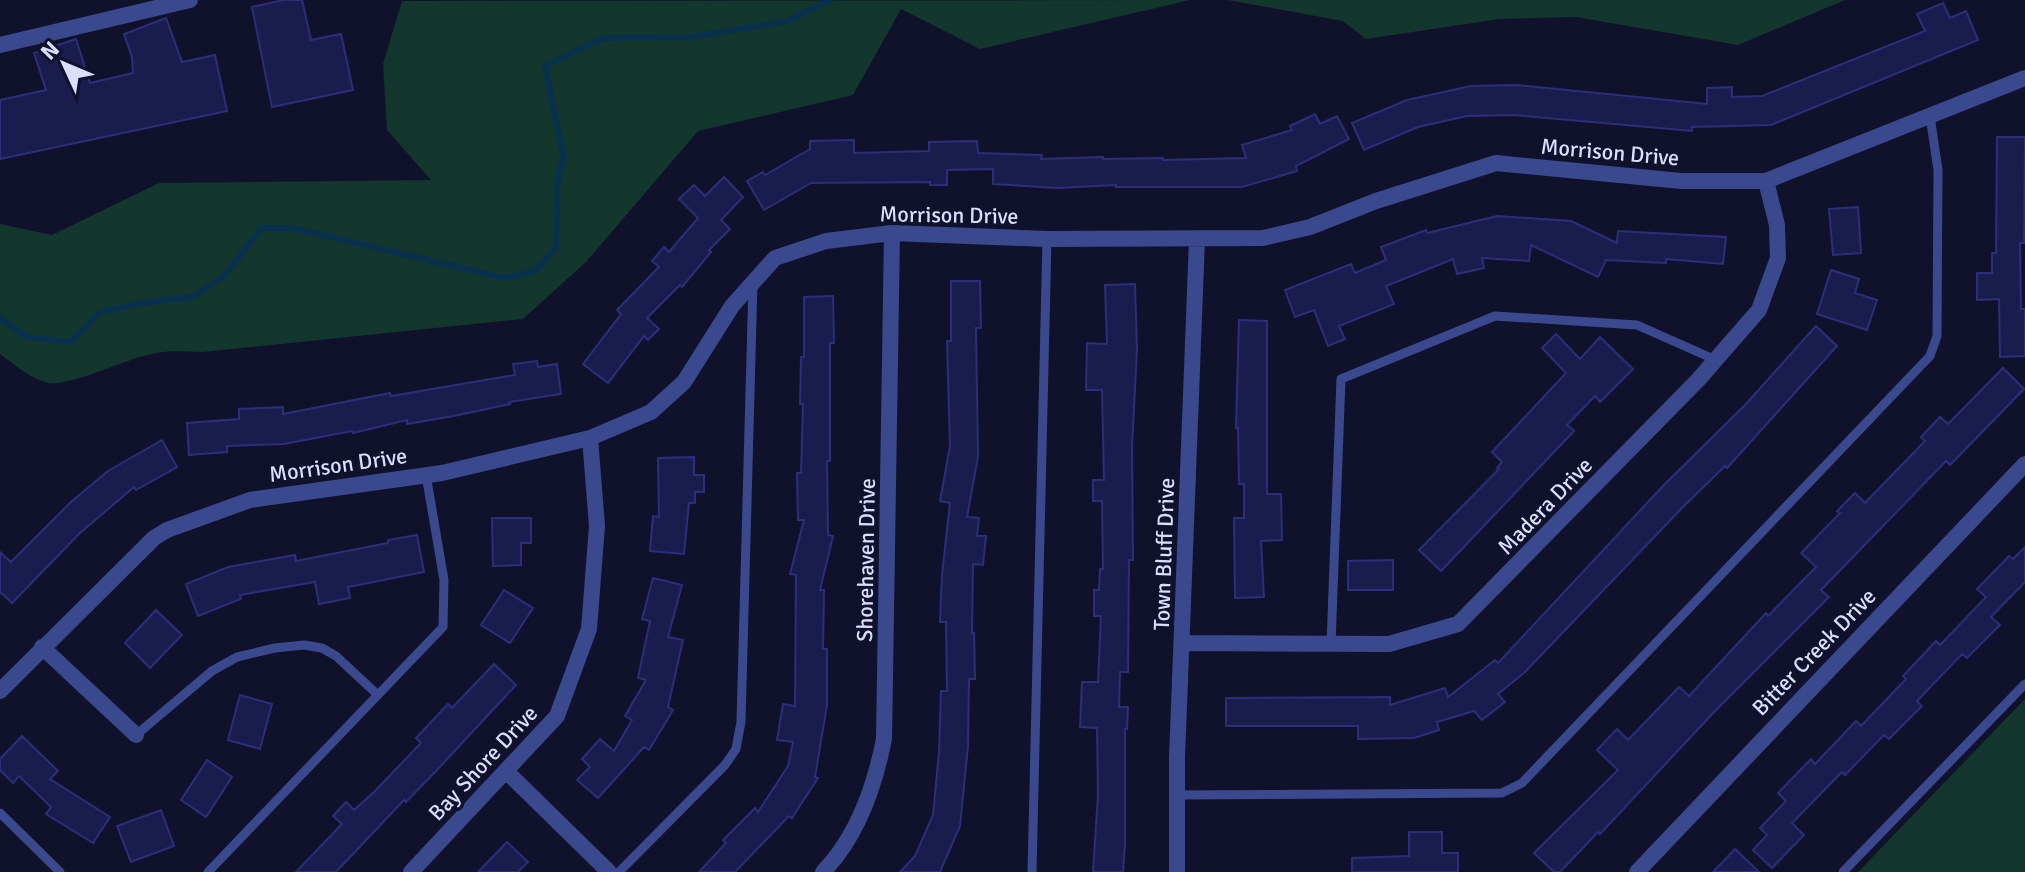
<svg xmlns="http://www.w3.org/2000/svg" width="2025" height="872" viewBox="0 0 2025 872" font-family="Signika,sans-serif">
<rect width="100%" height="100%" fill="#10122c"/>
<!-- green -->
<path fill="#13372d" d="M1190,0L980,49L901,9L853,95L698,131L587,261L523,319L202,352C181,351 161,350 140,357C119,363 68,386 49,383C32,380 14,364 0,354V224L52,235L159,183L431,180L387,130L383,64L402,1Z
M1228,0H1845L1738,45L1576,17L1499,19L1366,39L1343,21Z
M2025,699V872H1858Z"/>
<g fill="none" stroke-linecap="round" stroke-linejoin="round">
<!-- stream -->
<path stroke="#09304d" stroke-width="6" d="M0,318L27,337L71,342L99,313L141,303L193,297L225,275L262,228H293L504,278L535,271L556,248L558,175L564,159L545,66L602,38L691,37L788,21L830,0"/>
</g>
<!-- building -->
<path fill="#1b1c4e" stroke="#2d2e7b" stroke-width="2" d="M284,0H302L311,40L341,34L353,90L272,107L252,7Z
M1943,3L1950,18L1966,11L1978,40L1771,125L1692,127V131L1514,115L1467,116L1418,127L1364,150L1352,123L1407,100L1471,86L1516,85L1707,104V88L1732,87V97L1762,96L1925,31L1917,14Z
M166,18L182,62L215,55L227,111L0,159V100L46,90L34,53L76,39L90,83L133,73L132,57L124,34Z
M1315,114L1320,124L1337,116L1349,139L1296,166L1297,171L1242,187H1116V185L1057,188L993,184V169L947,170V185H930V182L811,183L764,210L747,181L763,172L765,175L810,149V141L854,140V153L929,151V142L977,141L978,153L1042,155L1041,159L1103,157V159L1163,158V160L1246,158L1242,145L1292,130L1290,126Z
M1997,137H2025L2024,243H2020L2021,309H2025V356L2000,357L1999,299L1977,300V273H1992V253H1996Z
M724,177L743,197L721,220L730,229L709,250L711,252L682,287L680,285L647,318L659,329L648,340L644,336L608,383L583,364L621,314L617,310L659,267L652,261L664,247L669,252L698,218L679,199L694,185L705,196Z
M1858,207L1861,253L1833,255L1829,209Z
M1497,216L1571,221L1617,243L1618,231L1726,237L1723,264L1666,259V263L1606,260L1598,277L1531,245L1529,261L1482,258L1484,268L1457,274L1453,259L1386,286L1394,304L1339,326L1345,339L1328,346L1314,310L1295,317L1285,290L1351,264L1355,273L1386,260L1381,247L1426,230L1427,233Z
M1831,270L1859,279L1855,293L1877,300L1867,330L1817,314Z
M951,281H980L981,328H976L978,457L967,517L979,518L977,536H986L983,565L973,564L972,633H974L975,679H969L968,746L960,826L940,872H900L915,856L933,815L939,752L941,691H947L946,622H940L942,575L950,503L940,501L950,446L947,341H951Z
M1135,284L1137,349L1132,447L1133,560H1129L1128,672H1120L1119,707H1128L1127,729H1125V843L1123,872H1093L1098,795L1097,728L1080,727L1082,682H1098L1101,616H1094V590H1099L1100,569H1103L1102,501H1093V480H1104L1102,390H1086L1087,343L1107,344L1105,285Z
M833,296L834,343H830V461H827L828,535L833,536L820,590H824L823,649H827V705L815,777L818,778L792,818L789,816L735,872H699L726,843L723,840L755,808L758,812L788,766L793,742L777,740L783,704L795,706L796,575L790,574L804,520H798L797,473H801L803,404H800L801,357H804V297Z
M1239,320L1267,321V494H1281L1282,540L1261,541L1264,597L1235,598L1234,518H1244V484H1239L1238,428H1236Z
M1816,326L1837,346L1727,468L1725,466L1683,507L1525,672L1498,694L1505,702L1482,720L1474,711L1437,722L1439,730L1414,738L1358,739V726H1226V698L1390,697V705L1445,688L1448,697L1495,660L1498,663L1662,487L1746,404Z
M1556,334L1580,359L1600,337L1633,369L1600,402L1595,396L1567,425L1574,431L1441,571L1419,550L1499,469L1497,468L1502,462L1492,452L1566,373L1542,348Z
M537,361L538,367L557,364L561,394L509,402L510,404L454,416L407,424V420L353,433L352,431L284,444L227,446V452L189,455L187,423L239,419V409L283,407V414L390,393L391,396L515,375L513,364Z
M2003,368L2024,389L1950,465L1946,461L1821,590L1829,597L1716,710L1600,834L1598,832L1560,872H1554L1534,853L1618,770L1597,750L1617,729L1628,740L1679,687L1689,696L1766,613L1768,616L1816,567L1801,553L1840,513L1837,511L1855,493L1865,503L1925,441L1921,437L1940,417L1948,424Z
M162,440L177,467L136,490L134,487L80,533L12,603L0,592V552L11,562L71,502L108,471Z
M694,457V475H704V492H695V503H689L684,554L650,551L653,516L659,517L658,458Z
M492,518H531V543H521V565L493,566Z
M417,535L424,572L348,587L350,598L319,604L315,582L240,595L241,599L198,616L186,584L228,567L295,555L296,561L388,543V540Z
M2025,547V582L1991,617L2000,625L1967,658L1962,654L1917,701L1922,706L1889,739L1884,735L1845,775L1842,772L1792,823L1804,835L1772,868L1753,850L1767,835L1760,828L1786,801L1778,793L1811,759L1815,764L1856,721L1861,726L1906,679L1903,676L1936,641L1940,645L1986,597L1977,589L2009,556L2013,559Z
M1393,560V590H1348V561Z
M653,578L682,585L668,637L683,640L668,707L673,710L649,750L644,747L598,798L577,780L590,767L582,759L600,739L614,751L632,720L625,716L646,680L638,678L650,621L642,619Z
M504,590L533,608L510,643L481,625Z
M156,610L182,635L150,668L125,643Z
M494,664L516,685L436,771L406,802L404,800L336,872H296L342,824L333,816L346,802L354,810L374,792L421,743L416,738L448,704L452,708Z
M240,695L272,704L260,749L228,740Z
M22,736L58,771L50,779L110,817L93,843L46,814L51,807L19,776L13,783L0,770V759Z
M207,760L232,777L206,817L181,800Z
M161,810L174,846L131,862L117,826Z
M1409,832H1442V853H1458V872H1352V858L1409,856Z
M507,842L528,862L518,872H478Z
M1735,849L1759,872H1713Z"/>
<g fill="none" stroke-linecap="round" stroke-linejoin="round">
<!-- lane -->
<path stroke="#3a498d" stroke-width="9" d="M1331,644L1341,379L1495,316L1637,325L1716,360
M136,735L212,671L237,657L275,648L304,645L322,648L336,656L378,695
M1177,795L1502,793L1522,783L1930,356L1937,336L1938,170L1930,116
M0,813L60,872
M208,872L443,627L444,580L426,475
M619,872L725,765L736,749L741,722L753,283
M1032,872L1047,239
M1843,872L2025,684"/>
<!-- street -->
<path stroke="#3a498d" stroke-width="16" d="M0,45L190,0
M1182,643L1389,644L1458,624L1698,380L1759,310L1778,258L1777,225L1766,181
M42,647L136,735
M0,691L154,538L167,530L250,500L442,473L590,438L651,412L684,382L732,306L775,258L826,241L892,233L1047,239L1263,238L1310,227L1376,201L1496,163L1681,181H1766L2025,78
M507,772L609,872
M411,872L557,716L589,629L597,526L590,438
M823,872C857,837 875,785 884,739L892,233
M1177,872V758L1197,239
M1637,872L2025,464"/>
</g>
<g text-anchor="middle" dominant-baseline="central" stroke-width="7" stroke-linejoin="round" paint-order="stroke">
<!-- street labels -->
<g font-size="22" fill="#dbdfff" stroke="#10122c">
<text transform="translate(1610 152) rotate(5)">Morrison Drive</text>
<text transform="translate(949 215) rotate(1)">Morrison Drive</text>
<text transform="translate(338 465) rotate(-8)">Morrison Drive</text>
<text transform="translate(1545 506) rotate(-46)">Madera Drive</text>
<text transform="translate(1164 554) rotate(-88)">Town Bluff Drive</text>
<text transform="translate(866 560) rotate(-89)">Shorehaven Drive</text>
<text transform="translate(1814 652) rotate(-46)">Bitter Creek Drive</text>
<text transform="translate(483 763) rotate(-47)">Bay Shore Drive</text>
</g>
</g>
<!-- north arrow -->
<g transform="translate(64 64) rotate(314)" stroke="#10122c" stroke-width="6" paint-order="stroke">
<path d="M0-6L14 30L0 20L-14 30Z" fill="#dbdfff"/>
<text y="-12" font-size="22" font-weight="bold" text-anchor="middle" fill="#dbdfff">N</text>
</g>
</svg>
